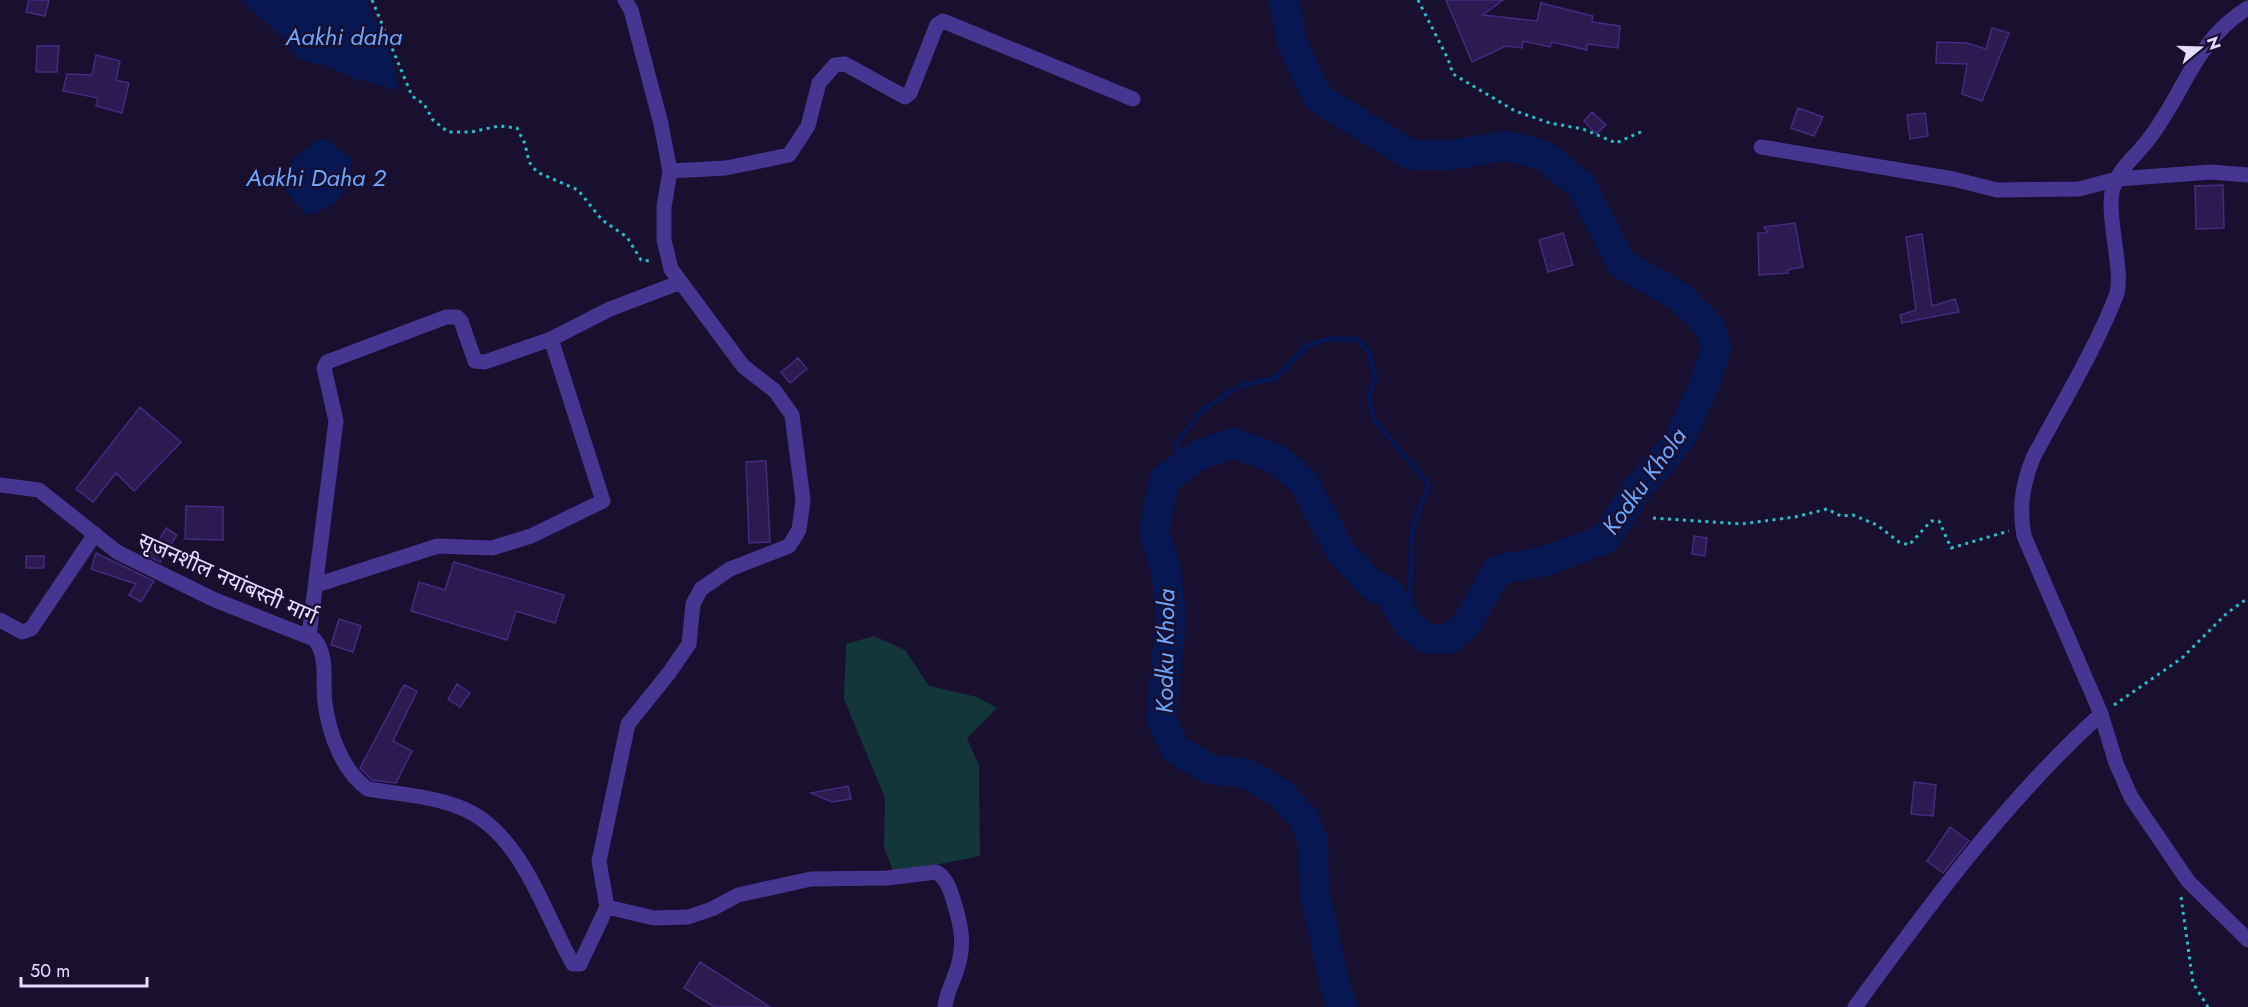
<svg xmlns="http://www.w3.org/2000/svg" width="2248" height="1007" viewBox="0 0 2248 1007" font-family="Jost,'Noto Sans Devanagari',sans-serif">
<rect width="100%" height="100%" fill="#190f2f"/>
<!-- green -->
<path fill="#123639" d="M874,636L905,650L929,686L977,697L997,708L967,738L979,766L980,856L894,873L884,847L885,798L844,699L846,644Z"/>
<!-- water -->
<path fill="#061751" d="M241,0H366L392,57L399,90L352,78L327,66L299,60L282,37Z
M323,137L352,160C347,194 340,206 306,215L282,186C285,159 303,152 323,137Z"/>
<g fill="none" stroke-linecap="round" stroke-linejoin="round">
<!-- stream -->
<path stroke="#061751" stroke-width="5" d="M1177,471L1176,443L1203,409L1242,385L1276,378L1306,346L1327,339H1357L1370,354L1375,379L1369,398L1374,419L1429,485L1412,529L1409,625"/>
<!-- river -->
<path stroke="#061751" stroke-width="30" d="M1284,0L1292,43L1318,98L1411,155H1449L1507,146L1543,155L1580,184L1622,264L1679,296L1710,327L1716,348L1706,380L1680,439L1639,487L1605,539L1545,561L1498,570L1466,625L1449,639H1427L1409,625L1388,592L1373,586L1340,551L1304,482L1277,459L1234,443L1197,456L1164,480L1154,532L1166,570L1171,617L1161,719L1175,749L1209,769L1247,774L1280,793L1304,819L1313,842L1314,890L1336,990L1343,1007"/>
</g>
<!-- building -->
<path fill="#2c1a51" stroke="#462a80" stroke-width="1.5" d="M29,0H49L45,16L26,12Z
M1446,0H1503L1483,15L1537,21L1541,3L1593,16L1592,22L1620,26L1618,48L1587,44V50L1552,42L1550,47L1523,41L1522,48L1506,46L1472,62Z
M1992,28L2009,33L1982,101L1962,94L1967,64L1936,63L1937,42L1967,43L1986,49Z
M37,46H59L57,72H36Z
M96,55L120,61L116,80L129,83L122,113L96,106L98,98L63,91L67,74L92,75Z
M1798,108L1823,117L1814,136L1791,128Z
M1592,112L1606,125L1596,134L1584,121Z
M1925,113L1928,136L1910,139L1907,115Z
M2223,185L2224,228L2196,229L2195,186Z
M1795,223L1803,267L1787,270L1788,273L1759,275L1758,233H1768L1764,227Z
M1563,233L1573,265L1548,272L1539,240Z
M1922,234L1932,306L1955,299L1959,312L1902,323L1900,315L1916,310L1906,237Z
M798,358L807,369L790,383L781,372Z
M140,407L181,442L134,491L116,473L93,502L76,489Z
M766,461L770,542L749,543L746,462Z
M186,506L223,507V540L185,539Z
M166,528L177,535L160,562L149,557Z
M1694,536L1707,538L1705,556L1692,554Z
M96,553L154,581L141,602L129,595L136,584L91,569Z
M26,556H44V568H26Z
M454,562L564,595L555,623L516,611L507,640L411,611L419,582L445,590Z
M339,619L361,626L353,652L331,645Z
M457,684L470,693L460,707L448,699Z
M404,685L417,691L393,741L412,751L396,783L372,780L360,768Z
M1914,782L1936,785L1933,816L1911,814Z
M848,786L851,799L832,802L811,793Z
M1950,827L1969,841L1943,873L1927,861Z
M700,962L770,1007H714L684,988Z"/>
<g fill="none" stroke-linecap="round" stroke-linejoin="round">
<!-- path -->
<path stroke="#25bfcb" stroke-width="3" stroke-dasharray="3 4.5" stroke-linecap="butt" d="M372,0L412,96L424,104L433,120L448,132H471L499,126L517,128L525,144L529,162L537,172L578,190L602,220L627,237L641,260L652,261
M1418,0L1448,59L1453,74L1515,111L1550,123L1583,129L1616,143L1643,131
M1653,518L1741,524L1795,517L1827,509L1841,516L1853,515L1877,525L1899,542L1909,545L1931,521H1939L1951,548L2009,531
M2114,705L2182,658L2227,613L2248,598
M2181,897L2193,983L2208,1007"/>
<!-- minor -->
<path stroke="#463692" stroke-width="15" d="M2248,8C2195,40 2184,94 2148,140C2136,156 2119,168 2113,188C2105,215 2125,274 2116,296C2094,352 2061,405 2033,458C2022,486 2019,507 2024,536L2101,714L2116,763L2131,797L2188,881L2248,940
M1761,147L1953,179L1997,190L2079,189L2117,179L2211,172L2248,175
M670,171L726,168L789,155L808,126L819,83L835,65L845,64L905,97L910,93L937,25L943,21L1133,99
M0,485L39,490L117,552L215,600L314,639C329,656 322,682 325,703C329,733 342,771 368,789C397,794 431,796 459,807C521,830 543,912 573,964H580L607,907L654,918L688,917L712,909L738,895L811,879L887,878L936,872C946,877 950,889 953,899C961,924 966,946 956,972C952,985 946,993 945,1007
M316,585L438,546L492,548L531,536L603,501L551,339
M0,620L22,632L31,629L95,534
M309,636L336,421L324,368L327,362L446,317H457L461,321L475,361L485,362L551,339L610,309L681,282
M607,907L599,861L628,724L669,673L689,644L693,604L701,589L730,569L789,546L799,530L803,500L792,415L775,391L743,366L671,269L664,240V207L670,171L661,124L631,10L625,0
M1855,1007C1930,904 2006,800 2101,714"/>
</g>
<g text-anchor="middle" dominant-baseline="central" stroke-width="5" stroke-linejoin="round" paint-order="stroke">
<!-- street labels -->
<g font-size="22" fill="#e5ddff" stroke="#190f2f">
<text transform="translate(228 578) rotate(24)">सृजनशील नयांबस्ती मार्ग</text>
</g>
<!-- water labels -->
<g font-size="24" font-style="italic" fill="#6ba7ff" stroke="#190f2f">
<text x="344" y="36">Aakhi daha</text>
<text x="316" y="177">Aakhi Daha 2</text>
<text transform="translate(1644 481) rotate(-54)">Kodku Khola</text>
<text transform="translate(1165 651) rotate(-89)">Kodku Khola</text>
</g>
</g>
<!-- north arrow -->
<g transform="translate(2200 48) rotate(71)" stroke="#190f2f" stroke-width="4.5" paint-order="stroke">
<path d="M0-4.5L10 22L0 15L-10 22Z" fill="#e5ddff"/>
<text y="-9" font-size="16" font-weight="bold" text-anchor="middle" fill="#e5ddff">N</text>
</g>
<!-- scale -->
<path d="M21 977v9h126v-9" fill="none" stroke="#e5ddff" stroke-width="3"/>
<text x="30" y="977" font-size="18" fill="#e5ddff" stroke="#190f2f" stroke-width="4.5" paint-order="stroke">50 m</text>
</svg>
